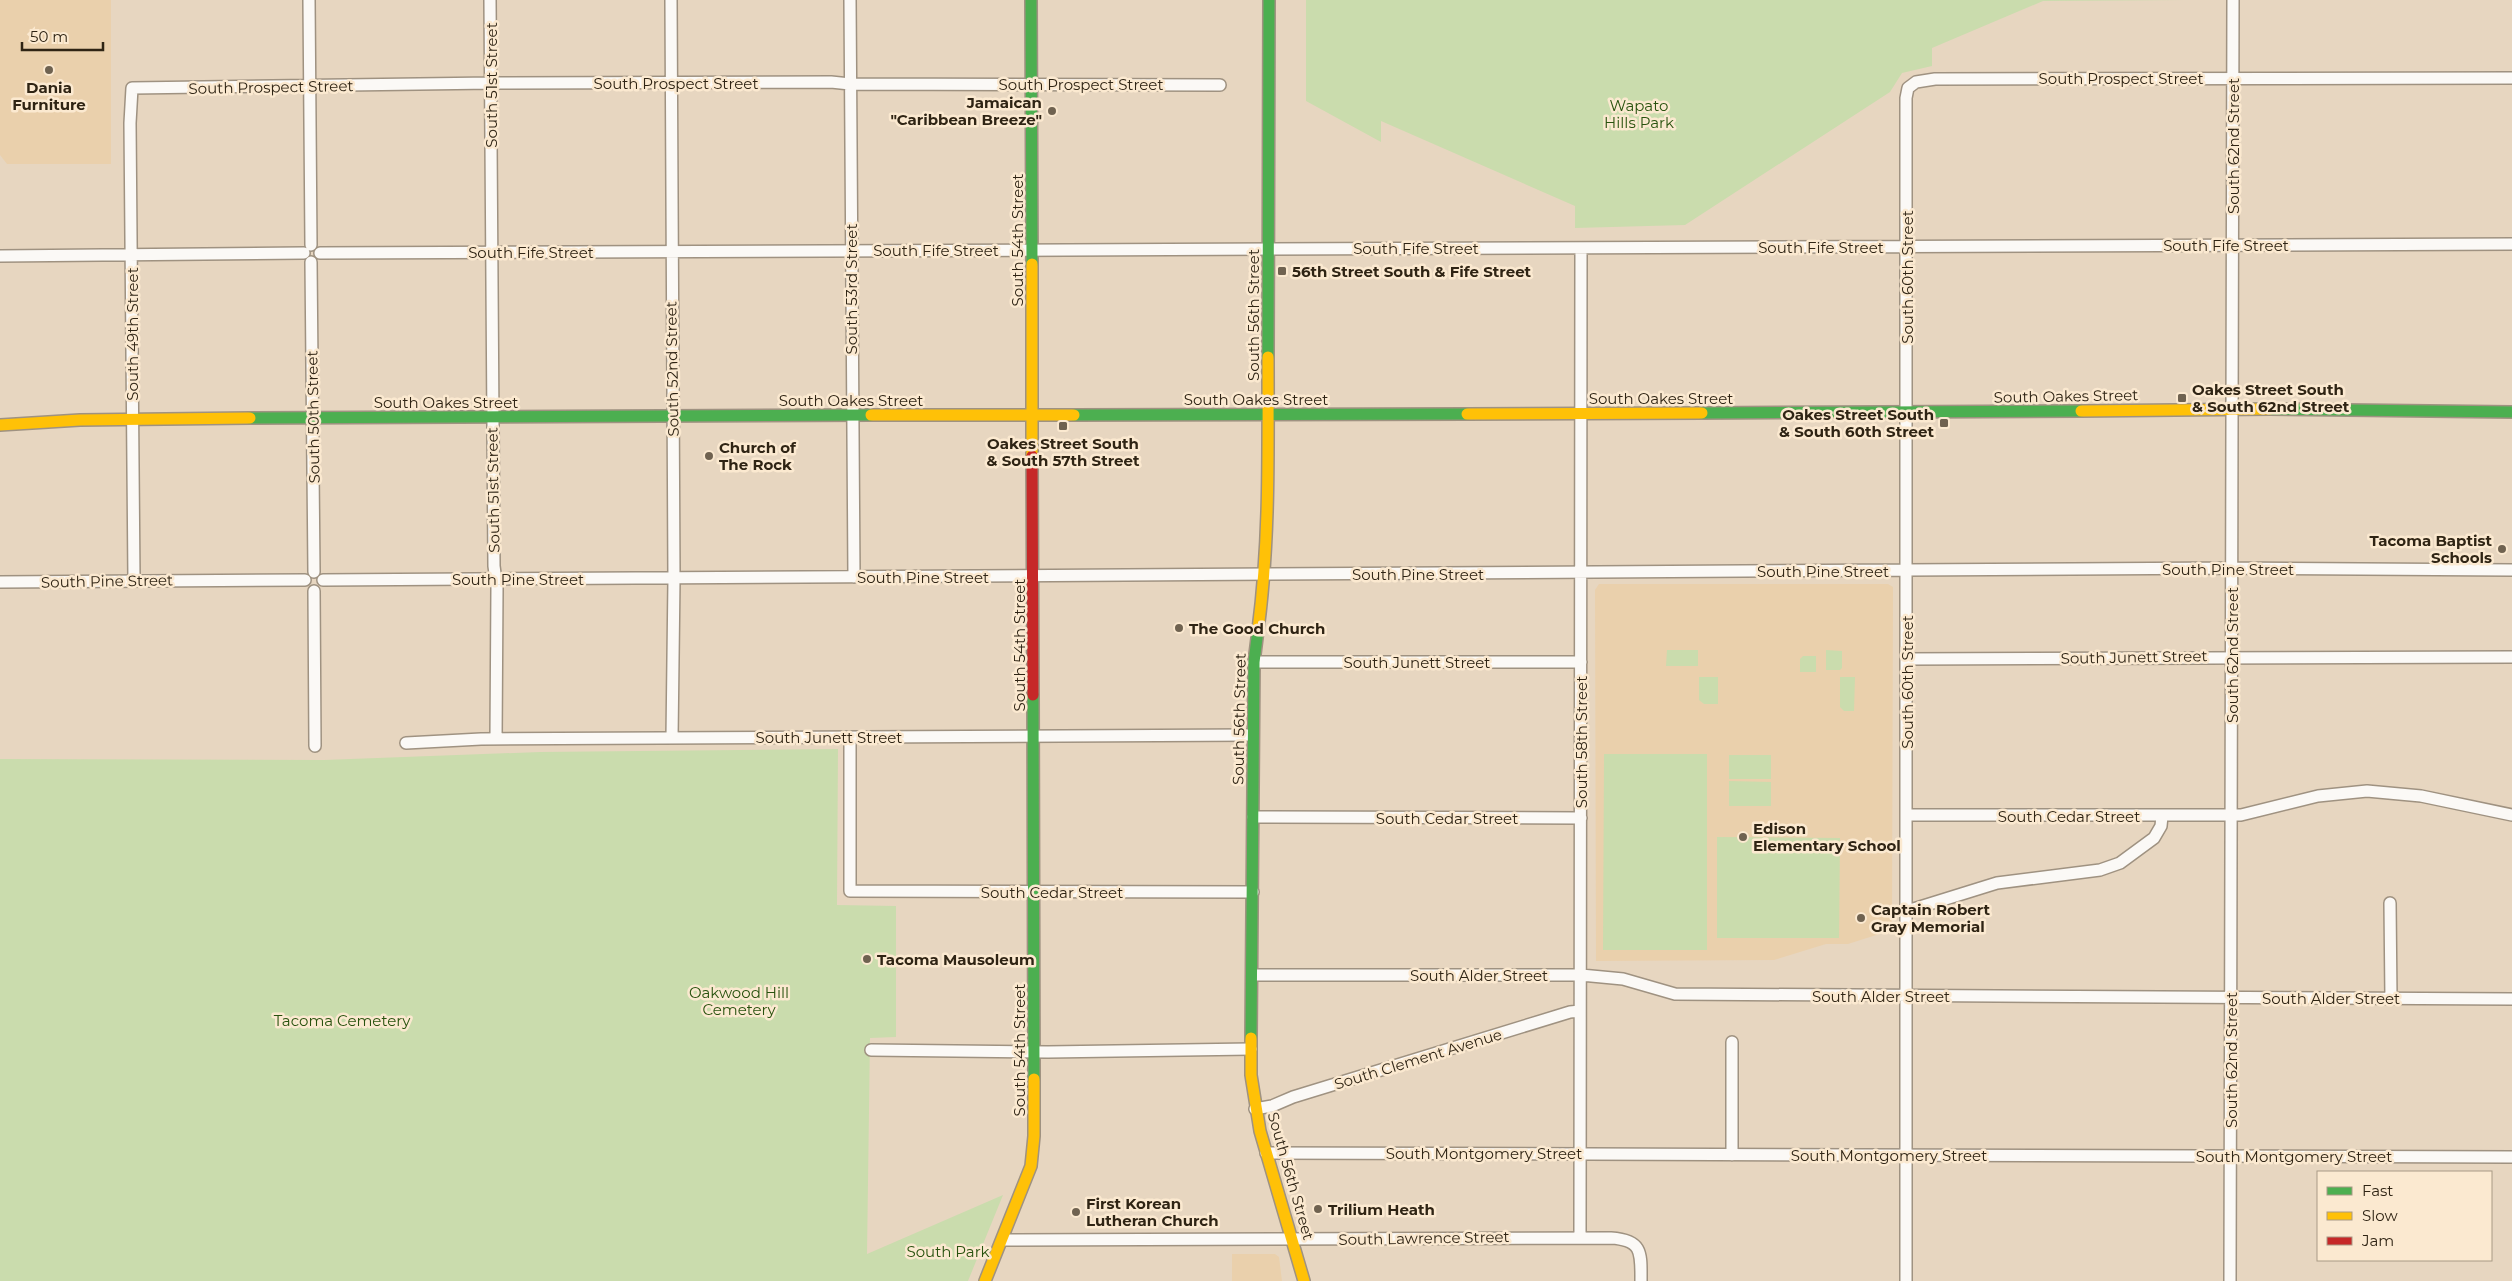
<svg xmlns="http://www.w3.org/2000/svg" width="2512" height="1281" viewBox="0 0 2512 1281" font-family="Montserrat,sans-serif">
<rect width="100%" height="100%" fill="#e7d6c0"/>
<!-- built -->
<path fill="#ead0ac" d="M0,0H111V164H7L0,155Z
M1599,584H1888L1893,587L1892,930L1848,944H1826L1774,960L1596,961L1595,590Z
M1232,1254H1275L1279,1257L1282,1281H1232Z"/>
<!-- green -->
<path fill="#cadcad" d="M1306,0H2184L2043,1L1932,48V66L1902,73L1890,92L1685,225L1575,228V206L1381,121V142L1306,101Z
M1667,650H1698V666H1666Z
M1826,650L1842,651V668L1840,670H1826Z
M1803,656H1816V672H1800V659Z
M1699,677H1718V704H1704L1699,700Z
M1840,677H1855L1854,711H1844L1840,707Z
M838,749L837,905L896,906V1037L870,1038L867,1254L1003,1195L968,1281H0V759L324,760L540,752Z
M1604,754H1707V950H1603Z
M1729,755H1771V779H1729Z
M1729,781L1771,782V806H1729Z
M1717,837L1840,838L1839,938H1717Z"/>
<g fill="none" stroke-linecap="round" stroke-linejoin="round">
<defs>
<path id="street" d="M309,0L311,245
M490,0L494,566L497,588L496,739
M671,0L674,579L672,738
M850,0L854,577
M320,253L2512,244
M0,256L304,253
M311,262L314,572
M134,580L130,123L132,88L492,83L831,82L850,84L1220,85
M323,580L2232,568L2512,570
M0,582L305,580
M314,591L315,746
M1907,659L2512,657
M1254,662H1581
M850,737V891L1253,892
M406,743L481,739L1252,735
M1907,815H2241L2318,796L2367,791L2421,796L2512,815
M1253,817L1581,818
M2390,903L2391,999
M1907,911L1997,883L2100,870L2120,863L2154,838L2161,826L2162,816
M1253,975H1581L1623,979L1675,994L2512,999
M1732,1042V1155
M871,1050L1048,1052L1251,1049
M1255,1109L1272,1106L1293,1097L1570,1012L1580,1011
M1266,1153L2512,1157
M1580,1237L1581,248
M1003,1240L1611,1238C1643,1240 1641,1253 1641,1281
M1906,1281V98L1908,88L1916,82L1935,79L2512,78
M2230,1281L2233,0"/>
<path id="fast" d="M1031,0L1032,264
M1268,357L1269,0
M2270,409L2512,412
M1702,413L2081,411
M1074,415L1467,414
M250,418L871,415
M1033,695L1034,1079
M1251,1038L1254,662L1258,630"/>
<path id="slow" d="M1032,264V456
M2081,411L2270,409
M1467,414L1702,413
M871,415H1074
M0,425L80,420L250,418
M1258,630C1270,539 1268,448 1268,357
M1251,1038V1075L1260,1131L1304,1281
M985,1281L1031,1166L1034,1136V1079"/>
<path id="jam" d="M1032,456L1033,695"/>
</defs>
<!-- street casing -->
<use href="#street" stroke="#9f9281" stroke-width="14"/>
<!-- fast casing -->
<use href="#fast" stroke="#9f9281" stroke-width="14"/>
<!-- slow casing -->
<use href="#slow" stroke="#9f9281" stroke-width="14"/>
<!-- jam casing -->
<use href="#jam" stroke="#9f9281" stroke-width="14"/>
<!-- street -->
<use href="#street" stroke="#fbf9f6" stroke-width="11"/>
<!-- fast -->
<use href="#fast" stroke="#4caf50" stroke-width="11"/>
<!-- slow -->
<use href="#slow" stroke="#ffc107" stroke-width="11"/>
<!-- jam -->
<use href="#jam" stroke="#c62828" stroke-width="11"/>
</g>
<!-- markers -->
<g fill="#6f6250" stroke="#fbe9d0" stroke-width="2">
<circle cx="49" cy="70" r="5"/>
<circle cx="1052" cy="111" r="5"/>
<rect x="1277" y="266" width="10" height="10" rx="2.5"/>
<rect x="2177" y="393" width="10" height="10" rx="2.5"/>
<rect x="1939" y="418" width="10" height="10" rx="2.5"/>
<rect x="1058" y="421" width="10" height="10" rx="2.5"/>
<circle cx="709" cy="456" r="5"/>
<circle cx="2502" cy="549" r="5"/>
<circle cx="1179" cy="628" r="5"/>
<circle cx="1743" cy="837" r="5"/>
<circle cx="1861" cy="918" r="5"/>
<circle cx="867" cy="959" r="5"/>
<circle cx="1318" cy="1209" r="5"/>
<circle cx="1076" cy="1212" r="5"/>
</g>
<g text-anchor="middle" dominant-baseline="central" stroke-width="5" stroke-linejoin="round" paint-order="stroke">
<!-- street labels -->
<g font-size="15" fill="#2f2414" stroke="#fbe9d0">
<text x="2121" y="78">South Prospect Street</text>
<text x="676" y="83">South Prospect Street</text>
<text x="1081" y="84">South Prospect Street</text>
<text transform="translate(491 85) rotate(-90)">South 51st Street</text>
<text transform="translate(271 87) rotate(-1)">South Prospect Street</text>
<text transform="translate(2233 146) rotate(-90)">South 62nd Street</text>
<text transform="translate(1017 240) rotate(-90)">South 54th Street</text>
<text x="2226" y="245">South Fife Street</text>
<text x="1821" y="247">South Fife Street</text>
<text x="1416" y="248">South Fife Street</text>
<text x="936" y="250">South Fife Street</text>
<text x="531" y="252">South Fife Street</text>
<text transform="translate(1907 277) rotate(-90)">South 60th Street</text>
<text transform="translate(851 289) rotate(-90)">South 53rd Street</text>
<text transform="translate(1253 315) rotate(-90)">South 56th Street</text>
<text transform="translate(132 334) rotate(-90)">South 49th Street</text>
<text transform="translate(672 369) rotate(-91)">South 52nd Street</text>
<text transform="translate(2066 396) rotate(-1)">South Oakes Street</text>
<text x="1661" y="398">South Oakes Street</text>
<text x="1256" y="399">South Oakes Street</text>
<text x="851" y="400">South Oakes Street</text>
<text x="446" y="402">South Oakes Street</text>
<text transform="translate(313 417) rotate(-91)">South 50th Street</text>
<text transform="translate(493 490) rotate(-91)">South 51st Street</text>
<text x="2228" y="569">South Pine Street</text>
<text x="1823" y="571">South Pine Street</text>
<text x="1418" y="574">South Pine Street</text>
<text x="923" y="577">South Pine Street</text>
<text x="518" y="579">South Pine Street</text>
<text transform="translate(107 581) rotate(-1)">South Pine Street</text>
<text transform="translate(1019 645) rotate(-90)">South 54th Street</text>
<text transform="translate(2232 655) rotate(-90)">South 62nd Street</text>
<text transform="translate(2134 657) rotate(-1)">South Junett Street</text>
<text x="1417" y="662">South Junett Street</text>
<text transform="translate(1907 682) rotate(-90)">South 60th Street</text>
<text transform="translate(1239 719) rotate(-89)">South 56th Street</text>
<text x="829" y="737">South Junett Street</text>
<text transform="translate(1581 742) rotate(-90)">South 58th Street</text>
<text x="2069" y="816">South Cedar Street</text>
<text x="1447" y="818">South Cedar Street</text>
<text x="1052" y="892">South Cedar Street</text>
<text x="1479" y="975">South Alder Street</text>
<text x="1881" y="996">South Alder Street</text>
<text x="2331" y="998">South Alder Street</text>
<text transform="translate(1019 1050) rotate(-90)">South 54th Street</text>
<text transform="translate(1418 1059) rotate(-17)">South Clement Avenue</text>
<text transform="translate(2231 1060) rotate(-90)">South 62nd Street</text>
<text x="1484" y="1153">South Montgomery Street</text>
<text x="1889" y="1155">South Montgomery Street</text>
<text x="2294" y="1156">South Montgomery Street</text>
<text transform="translate(1291 1176) rotate(74)">South 56th Street</text>
<text transform="translate(1424 1238) rotate(-1)">South Lawrence Street</text>
</g>
<!-- poi labels -->
<g font-size="15" font-weight="bold" fill="#2f2414" stroke="#fbe9d0" text-anchor="start">
<text x="49" y="87" text-anchor="middle">Dania<tspan x="49" dy="17">Furniture</tspan></text>
<text x="1042" y="102" text-anchor="end">Jamaican<tspan x="1042" dy="17">"Caribbean Breeze"</tspan></text>
<text x="1292" y="271">56th Street South &amp; Fife Street</text>
<text x="2192" y="389">Oakes Street South<tspan x="2192" dy="17">&amp; South 62nd Street</tspan></text>
<text x="1934" y="414" text-anchor="end">Oakes Street South<tspan x="1934" dy="17">&amp; South 60th Street</tspan></text>
<text x="1063" y="443" text-anchor="middle">Oakes Street South<tspan x="1063" dy="17">&amp; South 57th Street</tspan></text>
<text x="719" y="447">Church of<tspan x="719" dy="17">The Rock</tspan></text>
<text x="2492" y="540" text-anchor="end">Tacoma Baptist<tspan x="2492" dy="17">Schools</tspan></text>
<text x="1189" y="628">The Good Church</text>
<text x="1753" y="828">Edison<tspan x="1753" dy="17">Elementary School</tspan></text>
<text x="1871" y="909">Captain Robert<tspan x="1871" dy="17">Gray Memorial</tspan></text>
<text x="877" y="959">Tacoma Mausoleum</text>
<text x="1086" y="1203">First Korean<tspan x="1086" dy="17">Lutheran Church</tspan></text>
<text x="1328" y="1209">Trilium Heath</text>
</g>
<!-- park labels -->
<g font-size="15" fill="#28520e" stroke="#fbe9d0">
<text x="1639" y="105">Wapato<tspan x="1639" dy="17">Hills Park</tspan></text>
<text x="739" y="992">Oakwood Hill<tspan x="739" dy="17">Cemetery</tspan></text>
<text x="342" y="1020">Tacoma Cemetery</text>
<text x="948" y="1251">South Park</text>
</g>
</g>
<!-- legend -->
<rect x="2317" y="1171" width="175" height="90" fill="#fbe9d0" stroke="#a99a85"/>
<rect x="2327" y="1187" width="25" height="8" fill="#4caf50" stroke="#a99a85"/>
<text x="2362" y="1196" font-size="15" fill="#2f2414">Fast</text>
<rect x="2327" y="1212" width="25" height="8" fill="#ffc107" stroke="#a99a85"/>
<text x="2362" y="1221" font-size="15" fill="#2f2414">Slow</text>
<rect x="2327" y="1237" width="25" height="8" fill="#c62828" stroke="#a99a85"/>
<text x="2362" y="1246" font-size="15" fill="#2f2414">Jam</text>
<!-- scale -->
<path d="M22 42v8h81v-8" fill="none" stroke="#2f2414" stroke-width="2.5"/>
<text x="30" y="42" font-size="15" fill="#2f2414" stroke="#fbe9d0" stroke-width="4" paint-order="stroke">50 m</text>
</svg>
